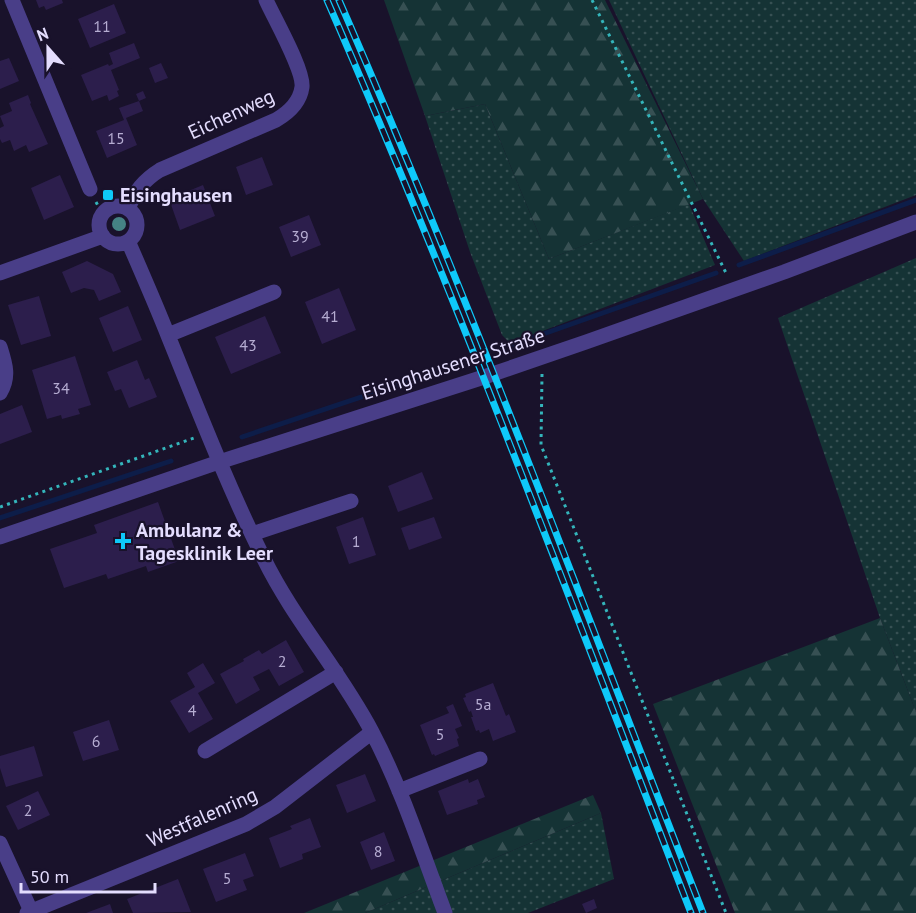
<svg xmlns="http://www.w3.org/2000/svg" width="916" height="913" viewBox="0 0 916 913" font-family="'PT Sans',sans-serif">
<defs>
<pattern id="grass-dots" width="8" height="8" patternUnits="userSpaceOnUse" patternTransform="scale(1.5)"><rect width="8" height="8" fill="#153335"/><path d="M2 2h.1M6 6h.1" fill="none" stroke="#375053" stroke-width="1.8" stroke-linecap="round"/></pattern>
<pattern id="forest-firs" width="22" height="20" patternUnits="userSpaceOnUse" patternTransform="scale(1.5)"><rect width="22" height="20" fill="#153335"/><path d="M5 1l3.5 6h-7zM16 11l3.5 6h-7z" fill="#375053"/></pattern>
</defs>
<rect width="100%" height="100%" fill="#19122b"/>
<!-- grass -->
<path fill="url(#grass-dots)" d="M609,0H916V195L744,261L703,199Z
M485,104L549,259L689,204L715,265L519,340L508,341L502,335L470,252L425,116Z
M916,258V712L880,618L778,318Z
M601,813L614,879L528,913H365Z"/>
<!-- forest -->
<path fill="url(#forest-firs)" d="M384,0H605L703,199L549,259L485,104L425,116Z
M880,618L916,712V913H735L653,704Z
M593,795L601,813L365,913H304Z"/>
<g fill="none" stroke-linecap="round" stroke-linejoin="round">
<!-- stream -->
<path stroke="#0d1d49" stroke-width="5" d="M739,265L916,200
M512,345L716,273
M242,437L454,366
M0,518L171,461"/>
</g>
<!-- building -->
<path fill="#2c1e4c" d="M36,0H62L63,3L46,10L44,6L39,8Z
M114,4L126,33L90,48L78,19Z
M134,43L140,58L111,70L119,90L117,91L119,96L109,101L107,95L92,101L81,75L108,64L109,66L113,64L109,53Z
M9,58L19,81L0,89V61Z
M161,63L168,78L155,83L149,68Z
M143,91L146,98L139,101L136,94Z
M28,95L31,103L30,104L48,144L29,152L26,145L14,151L10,140L2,143L0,139V128L4,126L0,116L12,111L9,103Z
M139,101L143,111L126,118L137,145L107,158L96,131L124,120L119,108Z
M262,157L273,185L246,195L236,167Z
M60,175L74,207L44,220L31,188Z
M203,185L215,216L180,230L169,199Z
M309,215L321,245L291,257L279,227Z
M87,261L113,274L121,292L99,301L94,290L84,288L71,293L62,272Z
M339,288L356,330L322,344L305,302Z
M39,296L51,336L21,345L8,305Z
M128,306L142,340L113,352L99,318Z
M265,316L281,353L231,374L215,337Z
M75,356L91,405L78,409L80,414L62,419L61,415L47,419L32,370Z
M137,360L145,380L149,378L157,397L129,408L121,389L115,391L107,372Z
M22,405L32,432L0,444V414Z
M422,472L433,499L398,512L388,486Z
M158,502L179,561L148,572L146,566L108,579L106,574L64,588L50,549L97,533L94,525Z
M363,517L376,555L349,564L336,527Z
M434,517L442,538L409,550L401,528Z
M286,640L304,672L279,686L269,669L253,677L260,690L236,704L220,674L244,661L243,659L259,650L262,654Z
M203,663L215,683L198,693L213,719L189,733L170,701L195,687L187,673Z
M493,683L506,716L509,714L516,732L493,741L489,729L480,733L479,730L476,731L471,717H473L471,711L469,712L463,698L466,697L465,694Z
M453,704L462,726L455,729L459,738L457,739L459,746L435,756L434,754L432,755L420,725L449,713L446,707Z
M109,720L119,750L83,761L73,732Z
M34,746L43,776L6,787L0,768V756Z
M365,774L376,801L347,813L336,785Z
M468,779L469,783L478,779L485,797L477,800L478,804L447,815L438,791Z
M38,791L50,815L18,830L6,806Z
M310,818L321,847L302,854L303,859L280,868L269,838L292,829L290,826Z
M384,832L395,861L371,870L360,842Z
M245,853L254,876L243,880L247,890L216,902L203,869Z
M178,879L191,912L133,913L127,899Z
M594,899L597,908L586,913L582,904Z
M110,904L113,913H86Z"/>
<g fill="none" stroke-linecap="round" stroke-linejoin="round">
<!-- path -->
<path stroke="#34b5bb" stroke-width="3" stroke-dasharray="3 4.5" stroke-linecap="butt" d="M592,0L727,275
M96,202L103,215
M542,374L541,445L726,913
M0,507L194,438"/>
<!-- minor -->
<path stroke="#493e88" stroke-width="15" d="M12,0L90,189
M99 225a19 19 0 1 1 38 0a19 19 0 1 1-38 0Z
M128,209C135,191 144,180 160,170L276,120C288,113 300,102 302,87C304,70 274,18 266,0
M128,241C142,273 156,305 169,338C199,412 228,487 264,559C294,620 340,671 372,732C402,789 422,852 445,913
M0,273L103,236
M168,335L274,292
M0,347C5,363 10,377 0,393
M252,534L351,501
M0,537L219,462L484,377L586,342L784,272L916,222
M205,751L336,672
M399,791L480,759
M0,843L31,911
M27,913L246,824L275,807L372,732"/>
<defs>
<path id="rail" d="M327,0C458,300 573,608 691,913
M339,0C470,300 584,608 703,913"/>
</defs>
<!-- rail casing -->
<use href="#rail" stroke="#0ec9f9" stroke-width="7"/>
<!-- rail -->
<use href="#rail" stroke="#19122b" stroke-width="4.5" stroke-dasharray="14" stroke-linecap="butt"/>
</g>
<!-- trees -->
<circle fill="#458284" cx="119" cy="224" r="7"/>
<!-- markers -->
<g fill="#0ec9f9" stroke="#19122b" stroke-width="2">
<rect x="102" y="189" width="12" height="12" rx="3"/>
<path d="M120 532h6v6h6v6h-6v6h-6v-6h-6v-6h6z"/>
</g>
<g text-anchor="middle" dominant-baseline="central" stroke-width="4.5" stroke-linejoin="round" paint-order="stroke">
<!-- number labels -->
<g font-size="16" fill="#b6add2">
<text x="102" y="26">11</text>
<text x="116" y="138">15</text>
<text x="300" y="236">39</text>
<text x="330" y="316">41</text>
<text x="248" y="345">43</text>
<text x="61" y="388">34</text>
<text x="356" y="541">1</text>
<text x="282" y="661">2</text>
<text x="483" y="704">5a</text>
<text x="192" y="710">4</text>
<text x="440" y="734">5</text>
<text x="96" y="741">6</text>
<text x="28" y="810">2</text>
<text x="378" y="851">8</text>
<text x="227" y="878">5</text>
</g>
<!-- street labels -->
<g font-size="20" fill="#e4ddfe" stroke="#19122b">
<text transform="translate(231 114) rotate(-25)">Eichenweg</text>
<text transform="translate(453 364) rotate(-18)">Eisinghausener Straße</text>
<text transform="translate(202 817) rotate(-24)">Westfalenring</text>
</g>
<!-- poi labels -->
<g font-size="20" font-weight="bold" fill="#e4ddfe" stroke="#19122b" text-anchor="start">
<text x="120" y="195">Eisinghausen</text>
<text x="136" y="530">Ambulanz &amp;<tspan x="136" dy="23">Tagesklinik Leer</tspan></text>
</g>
</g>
<!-- north arrow -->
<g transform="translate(48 48) rotate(339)" stroke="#19122b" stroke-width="4.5" paint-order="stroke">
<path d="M0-4.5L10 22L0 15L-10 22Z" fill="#e4ddfe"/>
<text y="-9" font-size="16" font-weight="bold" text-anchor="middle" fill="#e4ddfe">N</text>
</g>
<!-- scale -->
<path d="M21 883v9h134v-9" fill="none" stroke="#e4ddfe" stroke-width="3"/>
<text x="30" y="883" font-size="18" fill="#e4ddfe" stroke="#19122b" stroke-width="4.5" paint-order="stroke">50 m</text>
</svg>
